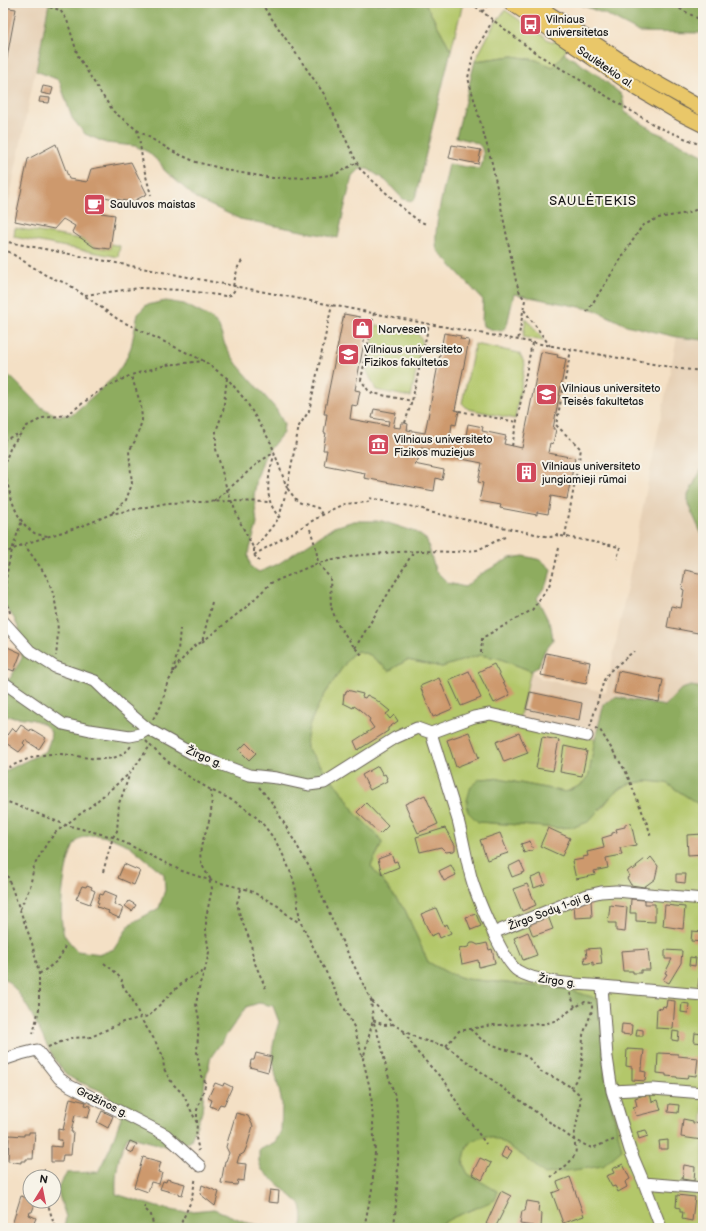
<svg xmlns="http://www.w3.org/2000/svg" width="706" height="1231" viewBox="0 0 706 1231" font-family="'Balsamiq Sans',sans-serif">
<rect width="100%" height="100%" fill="#f7f3e8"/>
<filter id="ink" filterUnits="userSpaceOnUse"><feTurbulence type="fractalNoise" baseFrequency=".025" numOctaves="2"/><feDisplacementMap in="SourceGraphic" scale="8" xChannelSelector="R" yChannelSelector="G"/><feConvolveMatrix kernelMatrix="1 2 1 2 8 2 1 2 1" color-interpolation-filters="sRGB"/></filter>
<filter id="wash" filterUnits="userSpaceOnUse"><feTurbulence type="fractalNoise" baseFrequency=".012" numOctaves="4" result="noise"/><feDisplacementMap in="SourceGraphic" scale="16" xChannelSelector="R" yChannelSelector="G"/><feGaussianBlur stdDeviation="0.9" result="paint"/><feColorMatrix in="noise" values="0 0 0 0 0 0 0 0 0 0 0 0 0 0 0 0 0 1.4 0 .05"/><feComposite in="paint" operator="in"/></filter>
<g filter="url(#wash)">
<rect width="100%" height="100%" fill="#f4e0c5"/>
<!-- built -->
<path fill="#e6d0b5" d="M3,3H49L3,231Z
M677,337L703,340V688L691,686L665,706L615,697L604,704L595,739L518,723L531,671L542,679L606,692Z"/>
<!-- green -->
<path fill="#b3c76b" stroke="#687244" d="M425,3H463L451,50Z
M505,10L553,43L555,39L568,48L553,67L536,60L513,56L475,61L493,26Z
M15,228L81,239L94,247L110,249L111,244L120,246L118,257L14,237Z
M526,318L544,341L523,337Z
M376,325L417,333L422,340L411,397L376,390L367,371Z
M475,344L519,353L525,364L515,419L468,409L462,403Z
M358,651L370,655L389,671L407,660L442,667L480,655L498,658L531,671L518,723L595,739L589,775L581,785L566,792L494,778L480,779L478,822L559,828L601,809L614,793L628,784L647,781L666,783L703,807V1228H434L496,1191C490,1187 471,1179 467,1173C458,1159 468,1136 487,1136C496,1136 514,1150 522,1155L567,989L466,979L448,973L428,962L405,910L371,866C374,858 379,852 382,843L378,836L355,813L345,796L307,748C302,721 336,678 351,655Z"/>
<!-- forest -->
<path fill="#8eac5f" stroke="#55643e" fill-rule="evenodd" d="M49,3H425L451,50L415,199L412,201L403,199L386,181L368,169H360L352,177L344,210L338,238L240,219L197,199L164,170L161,164L148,152L135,146L106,143L85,134L72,118L59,80L36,71Z
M576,3H703V33L639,32L605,14Z
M564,53L599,76L622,95L625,112L654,131L703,155V340L677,337L626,325L595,310L514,294L507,325L502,331L493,330L483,326L482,321L483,300L437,250C432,230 445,185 449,164L480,169C483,162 486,149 478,144C474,141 461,139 456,137L475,61L513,56L536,60L553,67Z
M166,301L184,304L211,318L219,327L225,345L237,364L276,409L284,424L283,433L265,455L257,478L254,496L257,524L248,556L251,567L259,572L278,564L334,527L354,521H382L416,532L427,540L435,570L448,583L465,587L479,575L510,558L524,556L541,560L551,569L548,582L537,598L551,626L553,640L545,650L538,667L531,671L498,658L480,655L442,667L407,660L389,671L370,655L358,651L351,655C336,678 302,721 307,748L345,796L355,813L378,836L382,843C379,851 374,858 371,866L405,910L428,962L448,973L466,979L567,989L592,997L597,1001L600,1005L605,1076L622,1150L603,1166L545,1174L522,1155L501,1141L487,1136L474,1140L467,1146L463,1164L468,1174L497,1191V1195L495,1200L452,1218L434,1228H301C304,1220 303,1213 301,1205L262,1170L259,1162V1150L275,1142L281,1131L282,1103L275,1072L272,1052L275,1035L279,1022L273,1006L259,1003L246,1007L211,1057L205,1080L202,1112L191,1140L176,1149L128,1136C118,1154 115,1173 116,1194L157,1207L181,1212L214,1209L248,1223L273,1228H64L66,1217L57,1189L67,1173L98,1172L110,1148L121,1118C117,1111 113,1100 107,1095C94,1085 75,1084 64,1072C60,1068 58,1063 55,1059C38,1033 29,998 3,977V772L46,751L50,740L51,732C42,717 20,718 3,716V686L11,677L22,658L21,634L14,618L3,604V373L12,378L41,407L58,416L73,414L114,377L125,361L131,347L138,314L146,305ZM96,835L111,838L130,846L164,874L165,890L159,908L130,924L114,949L101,954L77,951C73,946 67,940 64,934C57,918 65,851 78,840C82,836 91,836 96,835Z
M703,466V537L688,504V495Z
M691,686L703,688V807L666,783L647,781L628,784L614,793L588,822L574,827L559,828L478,822L468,812L467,800L471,786L480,779L494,778L566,792L581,785L589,775L595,739L604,704L615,697L665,706L681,689Z"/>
<g id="blocks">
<!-- building -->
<path fill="#cd996d" d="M3,7L16,9L4,73H3Z
M43,86L53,88L51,95L41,93Z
M40,97L50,98L49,103L39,102Z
M56,144L69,179L87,182L91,169L131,162L147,194L132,202L104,197L101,213L115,215L110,249L94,247L72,232L75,226L63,219L54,229L15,221L28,159Z
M452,145L481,150L478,164L449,158Z
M344,314L360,317V319L368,321L355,390L360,391L357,406L352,405L350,419L388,426L389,421L372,418L374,409L396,413L393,427L400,428L401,423H405L408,424L407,430L425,433L444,333L461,336L460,339L469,340L455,410L459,411L456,425L452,424L450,438L465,441L468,424L483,427L482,431L506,436L504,444L522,448L541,352L558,355L557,357L566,359L553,429H556L553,444L550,443L548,453L575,458L567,499L551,496L548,514L537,512V515L500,508L501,505L479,501L483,483L478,482L482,463L442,455L443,452L421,448L418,460L414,464L444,470L442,480L436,478L434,491L364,478L365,473L324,465L327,450H323L326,433H324L327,414H324Z
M685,570L703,574V634L667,627L671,606L681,608L684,590L682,589Z
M3,645L21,653L14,671L3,667Z
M546,653L590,662L586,684L541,675Z
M494,664L510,695L494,703L478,672Z
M469,671L481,698L461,706L449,680Z
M618,671L663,680L659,702L614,693Z
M439,678L452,709L433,717L420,686Z
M347,690L363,694L362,697L365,698L367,695L375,699L390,711L386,714L390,719L394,715L398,721L388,728V731L358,750L354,741L374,728L369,721L370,719L360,710L354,706L353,708L343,703L344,694H345Z
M530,692L582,703L579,720L526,709Z
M21,725L30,731L31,729L46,738L39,749L25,740L23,743L25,745L19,752L3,741L12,728L16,732Z
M469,732L479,758L456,767L447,740Z
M519,733L528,753L504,762L496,742Z
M542,737L559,740L553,771L536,768Z
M246,743L256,753L249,760L239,750Z
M564,746L587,751L582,776L560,772Z
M378,766L383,775L385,774L387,778L386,779L387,781L370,790L362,775Z
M425,795L438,824L418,833L405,804Z
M366,803L388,826L380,834L357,812Z
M631,823L636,845L620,848L622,855L606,858L608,868L594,871L595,875L576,879L572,861L583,859V857L588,856L587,852L604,848L602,838L612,835V833L617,832L616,829L625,827V824Z
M445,828L455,845V850L453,851L446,852L441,847L420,852L416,837Z
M548,828L570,838L562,856L540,846Z
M500,833L508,853L487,860L480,840Z
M703,834V854L688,855L687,835Z
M530,841L533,850L524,853L521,844Z
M391,854L394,862L397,861L399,867L382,874L378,859Z
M651,857L658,866L655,879L644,887L631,885L627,878L630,876L627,872L632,868L633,870L637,867L636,866L645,859L647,861Z
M520,861L525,872L512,877L508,867Z
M124,864L140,871L134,885L118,878Z
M451,865L456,875L444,881L439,871Z
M541,874L545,884L534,888L531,878Z
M676,874H686L685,883L676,882Z
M527,884L536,905L522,911L513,889Z
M87,885L92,887L91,889L95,891L90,904L76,899L82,886L86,887Z
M105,891L117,896L114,904L123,908L119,918L108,913L109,911L97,907L99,903L97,902L100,894L103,895Z
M631,899L645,900V904H655V922L636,921V913H630Z
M129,901L136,905L132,911L125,906Z
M591,901L592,917L575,918L574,904H580L579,902Z
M610,905L627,907L625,932L616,931V923H608Z
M665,905L685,907L683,929L663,926Z
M436,908L444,926L447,924L451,933L440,938L438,933L431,936L421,914Z
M476,914L481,926L471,930L466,917Z
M548,916L553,929L533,936L528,923Z
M692,931L703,932V942L691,941Z
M528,932L537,955L523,960L514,938Z
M471,943H474L478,945L487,943L489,950L492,949L495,963L479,967L478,960L462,964L459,949L468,947Z
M600,948L602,964L593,965V962L585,964L584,957H587L586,949Z
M648,949L650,970H641V973H633V971H623L621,951Z
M665,950L682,951L681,963L669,983L663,980L667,974L665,973L672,959H665Z
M690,957L696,958L695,966L689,965Z
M699,978H703V987H698Z
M667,1000L675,1001L673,1029L656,1028L657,1008L662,1009L663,1006L666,1007Z
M682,1003L689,1004L688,1013L681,1012Z
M622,1024L632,1025L631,1035L621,1034Z
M637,1029L643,1030V1036H636Z
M673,1031L679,1032L678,1041L672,1040Z
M695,1033L703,1034V1043L694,1042Z
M627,1049L644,1050L642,1067H641V1071L646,1072L645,1081L632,1080V1067L626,1066Z
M256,1053L272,1057L268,1072L250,1067L251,1060H254Z
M658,1053L678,1054V1056L698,1058L696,1076L688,1075L687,1079L677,1078V1077L666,1076V1074L657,1073Z
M215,1083L223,1086L224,1083L232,1087L224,1105L220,1104L217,1109L210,1106L212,1100L208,1098Z
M650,1093L652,1102L658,1100L661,1110L636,1116L633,1107L637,1106L635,1098Z
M70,1098L86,1102L85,1105L91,1106L88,1118L75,1115L71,1132H73L71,1155H63L62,1162H51V1146L61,1147L62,1140H58V1129L63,1130Z
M669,1104L679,1105L678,1113L668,1112Z
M102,1111L113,1116L108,1128L97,1122Z
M236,1113L248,1116L253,1126L247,1146L244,1153L239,1156L237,1163L246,1164L244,1181L238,1180L237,1185L221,1183L225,1161H226L229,1153L226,1147L228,1140Z
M683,1119L693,1121V1123L703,1124L702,1140L681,1137Z
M646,1130L648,1136L639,1139L637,1132Z
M29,1132H35L33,1159H26V1161H21V1163L8,1161L9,1135L24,1136V1134H29Z
M668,1140V1149H660L659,1141Z
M130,1141L137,1144L133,1153L126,1150Z
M505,1147L512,1151L507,1159L501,1156Z
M143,1157L161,1162L158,1172L162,1173L159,1184L151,1182L148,1192L134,1187Z
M480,1158L491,1163L482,1180L472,1174Z
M623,1164L630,1179L625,1182L627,1187L618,1192L615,1186L612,1187L606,1176L614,1173L612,1169Z
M684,1165L695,1167L694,1181L682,1179Z
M570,1177L584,1216L563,1223L552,1193L560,1190L557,1182Z
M167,1179L185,1184L182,1195L160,1189L163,1181L166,1182Z
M202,1185L219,1192L215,1206L200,1194Z
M270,1190L279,1191L278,1203L268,1202Z
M501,1191L511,1196L495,1228L486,1224Z
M677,1195L695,1197L692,1221L682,1219L683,1212H680V1208L676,1207Z
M21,1196L30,1199V1201H36L32,1212H30L29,1215L36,1218L32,1228H22L12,1225Z
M527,1201L539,1203L538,1212L542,1213L541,1228H532L533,1226L520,1224L522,1211H525Z"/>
</g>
</g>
<g filter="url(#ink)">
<use href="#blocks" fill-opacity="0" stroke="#686157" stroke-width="1"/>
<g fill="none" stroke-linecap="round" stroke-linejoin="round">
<defs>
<path id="minor" d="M3,621L30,651L55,667L95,681L122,707L148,729L193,754L249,775L277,778L309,785L324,783L395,738L417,728L431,733C440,762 449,791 458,820C463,839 466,858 471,877C476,895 503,962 518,971C537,983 579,984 602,986L607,1057L612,1091L630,1150L644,1183L661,1228
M3,682L63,724L90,730L130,736L140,734L148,729
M431,733L474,717L490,714L587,736
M493,933L584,896L601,892L616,891L703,899
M602,986L703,995
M3,1060L21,1054L37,1050L59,1078L70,1086L166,1135L200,1166
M612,1091L653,1089L703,1093
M644,1183L703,1188"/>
<path id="major" d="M511,3L638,89L681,114L703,125
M533,3L646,77L703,109"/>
</defs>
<!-- minor casing -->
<use href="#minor" stroke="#686157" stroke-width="13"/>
<!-- major casing -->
<use href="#major" stroke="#686157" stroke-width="16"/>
<!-- path -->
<path stroke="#686157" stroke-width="2" stroke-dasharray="3 3" stroke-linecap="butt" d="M261,3L324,94L360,169L407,212L419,221L426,224
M471,3L537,54L656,126L703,146
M669,3L699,19L703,30
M38,4L60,10L67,20L78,56L100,92L114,112L137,130L140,144L143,165L151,195
M482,12L489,3
M493,20L473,55L468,78L492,163L516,281L520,293L525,300L518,341
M137,130L172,151L196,162L236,172L273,178L316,177L336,174L356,163
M3,241L429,324L681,369L703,371
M3,248L47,276L68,284L119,320L204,361L227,378L246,401L271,443L287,488L279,518L254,549
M233,286L238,267L243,259
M85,295L140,288L181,290L225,296L231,295L237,287
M524,310L550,346
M587,312L642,226L658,218L688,213L703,207
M374,313L361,380L368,390L372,393L412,401
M227,378L223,412L216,431V449L227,490L240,522L254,549V555L259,561
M459,411L517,422
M405,423L412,401L429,324
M3,440L19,434
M512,446L532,343
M275,453C270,468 265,489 271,504C273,509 276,513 279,518
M3,468L11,446L27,426L43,418L67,415L99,391L131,375L166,365L204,361
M4,468C9,489 13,519 33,532C36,535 43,535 48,536
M214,502L259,462L275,452
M112,513L126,500L132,484L129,451L135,441L142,421L141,405L131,375
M322,514L318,508L298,502L287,488L299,426L309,411L332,305
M310,529L316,548L318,563L330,578L331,607L338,625L355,648L364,657
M565,536L581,449L556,425L571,350
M24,544C32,556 42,568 48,580C59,604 59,631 56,656
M3,554L24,544L85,525L111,514L167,503L232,501L270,502
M254,555L331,510L344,504L368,502L369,498L424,509V511L545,536L551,537L556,535L620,547L617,559
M10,613C9,608 7,603 6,598C3,575 14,542 22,521
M202,642L245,608L271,583L318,563L360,555L398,552L423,551L455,552L477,550L505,537
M355,648L414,551
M481,653L482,638L532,610L549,586L554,570L559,548
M173,672L178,650L180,629
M153,719L161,706L167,684L179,663L194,646L202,642L212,602
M590,727L604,680L609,672L634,651
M595,728L600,730L626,772L648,826L651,838
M146,741C164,761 188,777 211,790C223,796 236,801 246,809C269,825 284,853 293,879C298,893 297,909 301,923L354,1027L363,1059
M3,770C20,762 36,754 55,754C79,753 114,770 131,746
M259,787L273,804L311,870L338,933L371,1000L373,1020L371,1028L363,1059L371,1093L375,1152L372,1189L364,1228
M211,790C212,800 212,811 209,821C206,834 198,847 201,861C202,867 208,875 211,880
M3,800L66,825L113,837L182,871L209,880L249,890L278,906L290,917L300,923
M3,864L32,943L39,974V1009L33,1034
M103,872L113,837L117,831L119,803L122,796L130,773L150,746
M241,889L237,903L240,916L251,943L253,959L267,991
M20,909L30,887L34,866L47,843L56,832L91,806L130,773
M104,963L115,972L122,980L121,983L132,999L141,1019L154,1039L163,1056L164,1069L172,1083L183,1094L197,1123L196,1138L199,1151
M39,974C52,965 61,961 65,945
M570,993L575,1007
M372,1001L393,1024L404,1031L419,1039L446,1046L574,1140L592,1148L616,1139
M393,1024L384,1025L373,1020L382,1048L387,1072L396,1099L399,1131L397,1190L394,1228
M470,1029L481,1039L493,1045L528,1057L541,1072L553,1077L571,1087L580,1095C581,1110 576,1123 574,1138C574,1145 578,1149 574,1156C569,1165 559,1171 551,1177
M404,1032L418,1053L446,1083L459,1106L486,1144
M446,1046L459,1031L492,1025L545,1024L557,1020L575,1007L585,1002L592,1003V1011L583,1035L582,1063L579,1076L571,1087
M48,1047L71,1038L91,1037L123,1022L149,1016L171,993L186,980L204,971
M197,1123V1110L206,1083L201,1076L197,1052L199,1019L196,1004L200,983L205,970L209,952L206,933V918L212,888L209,880
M43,1177L44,1169
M47,1201L55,1228
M145,1205L144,1208L151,1215L154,1228
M179,1228L191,1201L196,1177"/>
<!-- minor -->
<use href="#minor" stroke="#fff" stroke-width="11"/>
<!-- major -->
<use href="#major" stroke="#e9c769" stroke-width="14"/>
</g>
</g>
<!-- icons -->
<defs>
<symbol id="bus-square" viewBox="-11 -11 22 22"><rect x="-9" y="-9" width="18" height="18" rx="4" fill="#d1495b" stroke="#f7f3e8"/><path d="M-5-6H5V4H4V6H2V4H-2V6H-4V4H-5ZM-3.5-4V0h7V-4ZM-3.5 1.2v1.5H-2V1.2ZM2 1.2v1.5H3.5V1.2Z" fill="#fff"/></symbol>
<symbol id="cafe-square" viewBox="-11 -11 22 22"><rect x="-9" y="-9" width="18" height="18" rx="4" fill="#d1495b" stroke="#f7f3e8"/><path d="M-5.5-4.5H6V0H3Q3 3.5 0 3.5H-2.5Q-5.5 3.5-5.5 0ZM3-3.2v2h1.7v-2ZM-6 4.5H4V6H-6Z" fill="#fff"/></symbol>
<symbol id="shop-square" viewBox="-11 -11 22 22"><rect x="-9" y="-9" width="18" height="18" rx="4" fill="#d1495b" stroke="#f7f3e8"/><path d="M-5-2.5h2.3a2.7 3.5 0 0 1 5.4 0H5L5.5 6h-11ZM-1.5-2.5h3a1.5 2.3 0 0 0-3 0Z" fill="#fff"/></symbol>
<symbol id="university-square" viewBox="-11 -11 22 22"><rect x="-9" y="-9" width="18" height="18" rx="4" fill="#d1495b" stroke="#f7f3e8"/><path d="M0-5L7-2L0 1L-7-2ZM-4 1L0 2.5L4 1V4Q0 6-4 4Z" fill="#fff"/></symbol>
<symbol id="museum-square" viewBox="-11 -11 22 22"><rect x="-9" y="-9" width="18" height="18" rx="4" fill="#d1495b" stroke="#f7f3e8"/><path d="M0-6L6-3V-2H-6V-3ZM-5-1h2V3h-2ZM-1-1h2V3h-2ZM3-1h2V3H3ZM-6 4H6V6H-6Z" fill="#fff"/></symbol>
<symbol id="building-square" viewBox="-11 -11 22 22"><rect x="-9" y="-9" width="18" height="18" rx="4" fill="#d1495b" stroke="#f7f3e8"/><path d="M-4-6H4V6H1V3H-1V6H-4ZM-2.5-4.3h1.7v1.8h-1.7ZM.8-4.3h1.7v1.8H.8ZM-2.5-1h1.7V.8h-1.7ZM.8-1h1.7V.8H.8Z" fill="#fff"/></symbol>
</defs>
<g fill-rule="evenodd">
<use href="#bus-square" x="518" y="12" width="25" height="25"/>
<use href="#cafe-square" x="82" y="192" width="25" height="25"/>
<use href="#shop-square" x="350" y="316" width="25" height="25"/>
<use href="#university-square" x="336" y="342" width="25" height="25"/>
<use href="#university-square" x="534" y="382" width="25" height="25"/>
<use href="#museum-square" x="366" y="432" width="25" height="25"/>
<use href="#building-square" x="514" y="460" width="25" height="25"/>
</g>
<g text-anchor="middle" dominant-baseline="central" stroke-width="4" stroke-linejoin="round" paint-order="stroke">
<!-- poi labels -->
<g font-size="11" fill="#1c1c1c" stroke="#f7f3e8" text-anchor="start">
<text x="546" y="19">Vilniaus<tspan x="546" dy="13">universitetas</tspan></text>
<text x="110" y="204">Sauluvos maistas</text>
<text x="378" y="329">Narvesen</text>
<text x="364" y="349">Vilniaus universiteto<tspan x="364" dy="13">Fizikos fakultetas</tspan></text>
<text x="562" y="388">Vilniaus universiteto<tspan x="562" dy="13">Teisės fakultetas</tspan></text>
<text x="394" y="439">Vilniaus universiteto<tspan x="394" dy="13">Fizikos muziejus</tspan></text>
<text x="542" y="466">Vilniaus universiteto<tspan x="542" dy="13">jungiamieji rūmai</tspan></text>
</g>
<!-- street labels -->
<g font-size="11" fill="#1c1c1c" stroke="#f7f3e8">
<text transform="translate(605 67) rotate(34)">Saulėtekio al.</text>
<text transform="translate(204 757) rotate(23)">Žirgo g.</text>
<text transform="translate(550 911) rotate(-21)">Žirgo Sodų 1-oji g.</text>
<text transform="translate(557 981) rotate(8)">Žirgo g.</text>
<text transform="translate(102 1102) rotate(26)">Gražinos g.</text>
</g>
<!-- quarter labels -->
<g font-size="13" letter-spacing="1" fill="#1c1c1c" stroke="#f7f3e8">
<text x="593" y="201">SAULĖTEKIS</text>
</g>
</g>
<!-- margin -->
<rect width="706" height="1231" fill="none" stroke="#f7f3e8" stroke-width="16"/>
<!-- north arrow -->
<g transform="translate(42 1189) rotate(10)"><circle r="19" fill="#f7f3e8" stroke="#9f9d96"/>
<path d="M0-3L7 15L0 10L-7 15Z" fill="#d1495b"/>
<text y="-6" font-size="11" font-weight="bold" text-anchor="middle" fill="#1c1c1c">N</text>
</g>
</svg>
